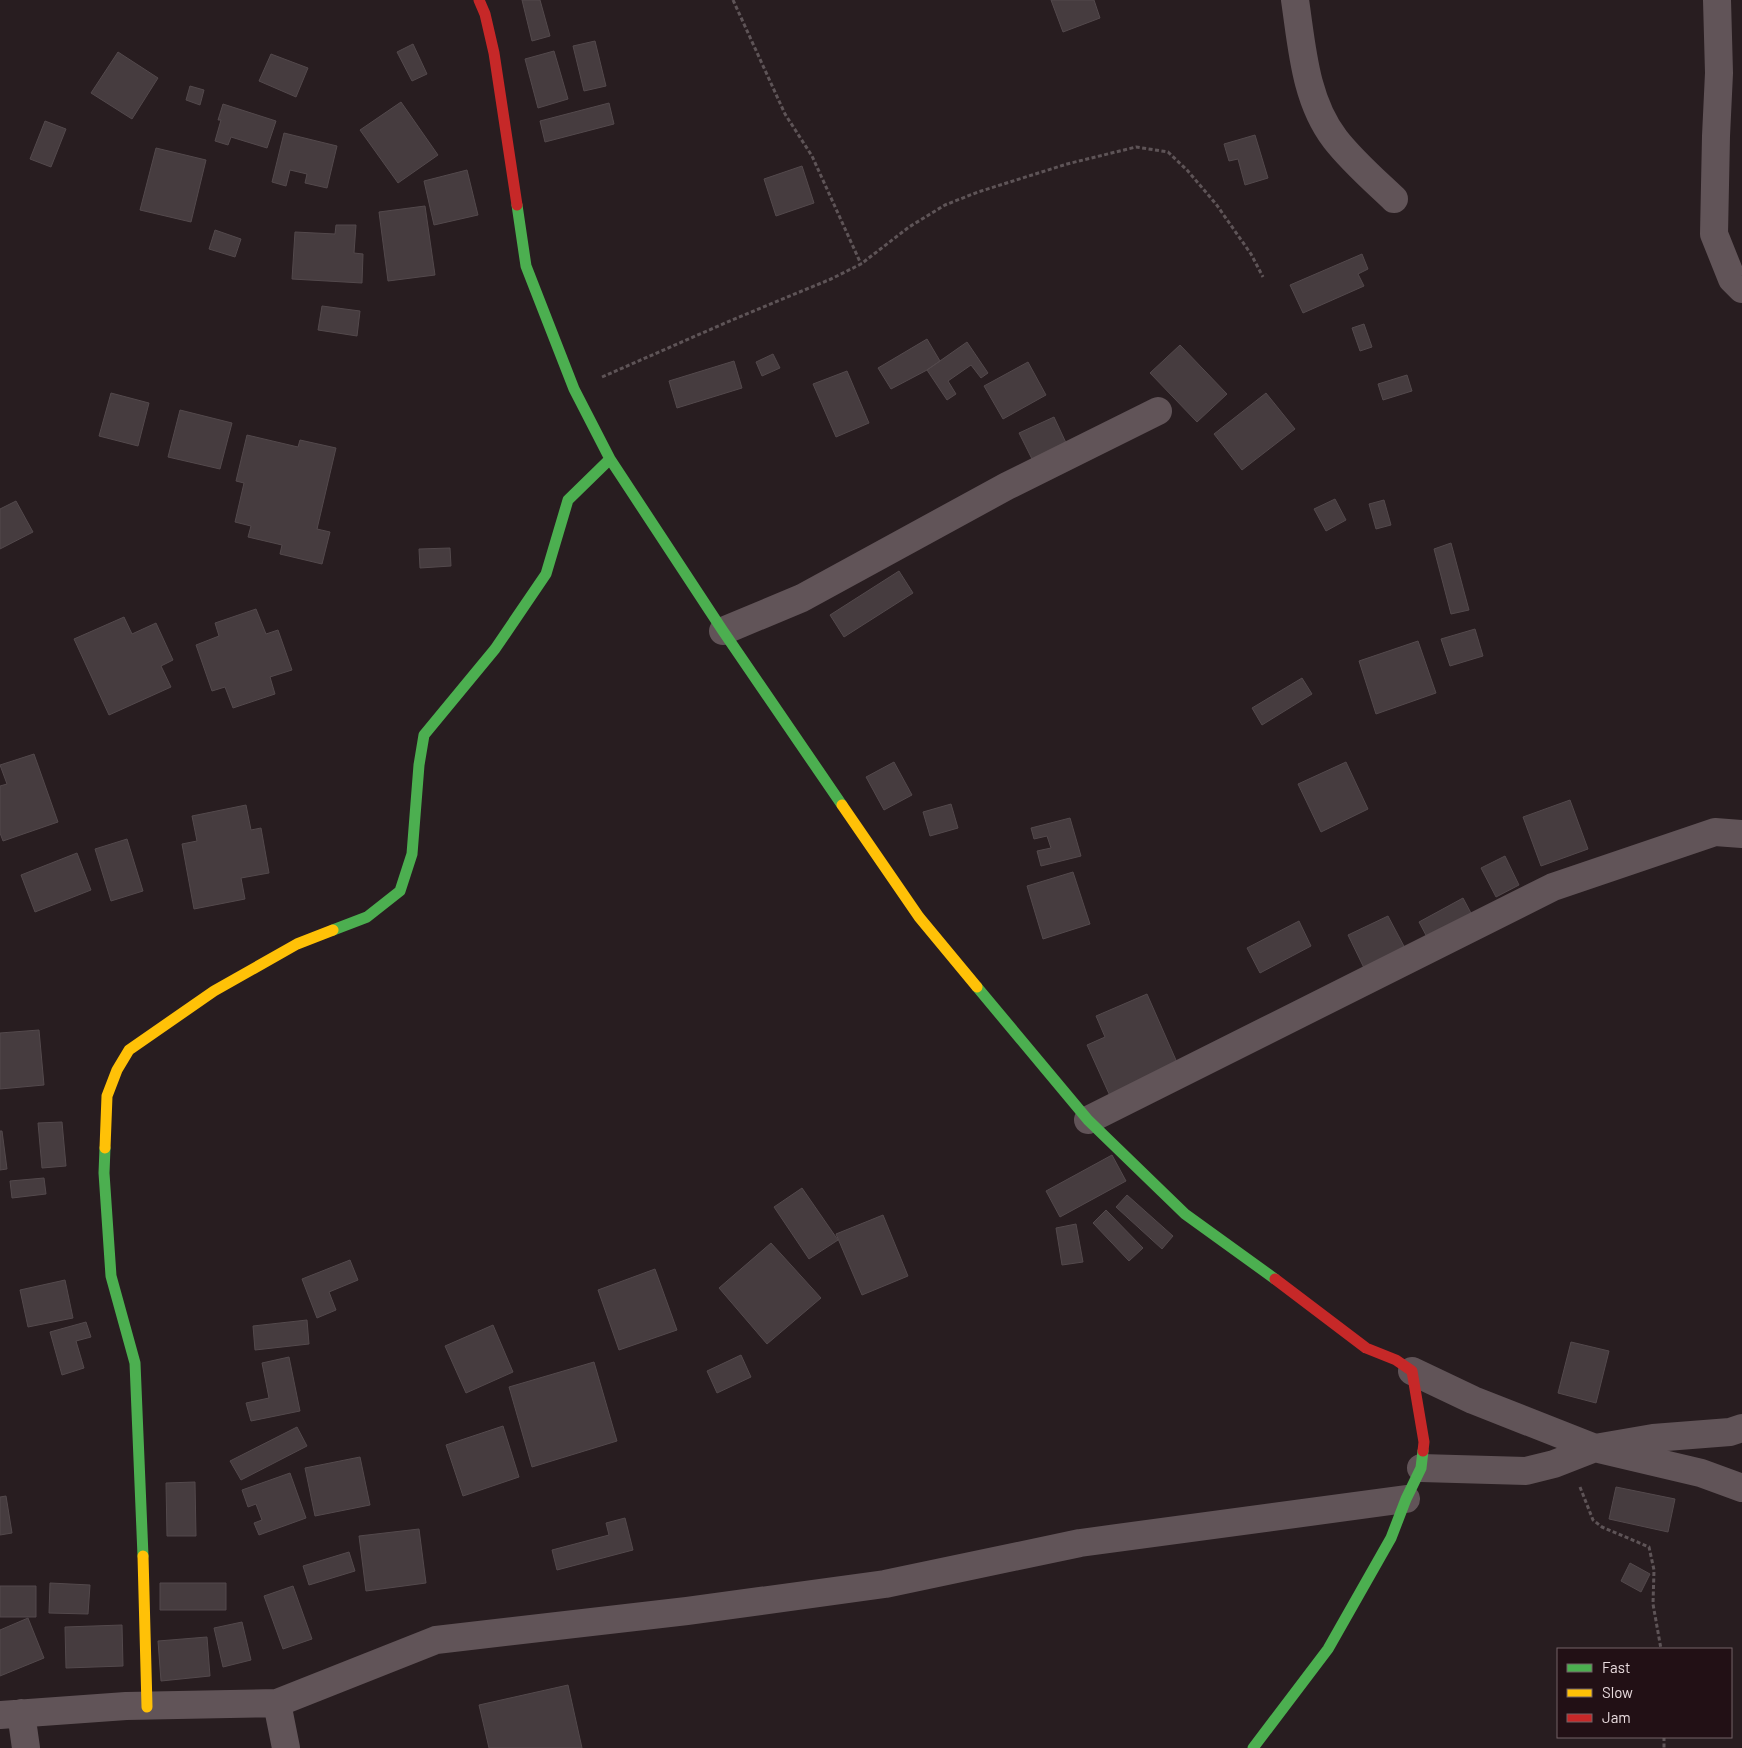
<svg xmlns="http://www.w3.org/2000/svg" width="1742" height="1748" viewBox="0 0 1742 1748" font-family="Barlow,sans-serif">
<rect width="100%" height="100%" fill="#281d20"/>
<!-- building -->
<path fill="#463c3f" stroke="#53494c" d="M522,0H540L550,36L532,41Z
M1051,0H1094L1100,18L1063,32Z
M595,41L606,86L584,91L573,46Z
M413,44L427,74L412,81L397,52Z
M554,51L568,99L538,108L525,59Z
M118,52L158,78L132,119L91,93Z
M271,54L308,68L296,97L259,81Z
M190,86L204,90L200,105L186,100Z
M401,102L438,155L398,183L360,130Z
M609,103L614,124L545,142L540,121Z
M223,104L276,121L267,148L231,137L228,145L215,141L221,120H218Z
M45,121L66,129L51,167L30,159Z
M284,133L337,146L327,188L305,183L307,174L290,170L286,186L272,182Z
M1255,135L1268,178L1245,185L1238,159L1229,161L1224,144Z
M156,148L206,160L191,222L140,210Z
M802,166L814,203L776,216L764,179Z
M467,170L478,215L434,225L424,181Z
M425,206L435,275L388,281L379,212Z
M336,225H356L354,253L363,254L362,283L292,279L295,232L335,234Z
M215,230L241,239L235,257L209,249Z
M1362,254L1368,269L1358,274L1364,286L1303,313L1290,285Z
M322,306L360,311L357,336L318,330Z
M1364,324L1372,347L1360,351L1352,328Z
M927,339L940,361L927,370L891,389L878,368Z
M967,342L988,373L981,378L971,365L948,381L956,394L947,400L927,370Z
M1180,345L1227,394L1197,422L1150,373Z
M773,354L780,368L762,376L756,362Z
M734,361L742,388L677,408L669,381Z
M1028,362L1046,395L1003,419L984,386Z
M847,371L869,423L836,437L813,384Z
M1407,375L1412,391L1383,400L1378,384Z
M111,393L149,403L138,446L99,436Z
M1266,393L1295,429L1242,470L1214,434Z
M180,410L232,423L220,469L168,457Z
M1054,417L1067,445L1033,461L1019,433Z
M247,435L298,447L300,440L336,448L317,529L330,532L322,564L280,554L282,545L248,537L251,526L235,522L244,483L236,481Z
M1335,499L1346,520L1326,531L1314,509Z
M1384,500L1391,525L1376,529L1369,504Z
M16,501L33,532L0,549V509Z
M1451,543L1469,610L1451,614L1434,549Z
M450,548L451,566L420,568L419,549Z
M899,571L913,593L844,637L830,615Z
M256,609L266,634L278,630L292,670L270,677L275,694L233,708L225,687L212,691L196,645L219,636L215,623Z
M124,617L132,634L156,623L173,660L161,666L171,687L109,715L74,639Z
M1475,629L1483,656L1450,666L1441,639Z
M1418,641L1436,693L1376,714L1359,661Z
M1302,678L1312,694L1262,725L1252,708Z
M34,754L58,822L3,841L0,833V786L7,784L0,765Z
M894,762L912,795L884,810L866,777Z
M1346,762L1368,809L1321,832L1298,784Z
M1570,800L1588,849L1541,866L1523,817Z
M951,804L958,828L930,836L923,812Z
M246,805L251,830L261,828L269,873L241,878L245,899L194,909L182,844L197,841L192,816Z
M1070,818L1081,856L1041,866L1037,851L1051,848L1047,836L1034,839L1031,828Z
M127,839L143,891L111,901L95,849Z
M77,853L91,890L35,912L21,875Z
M1505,856L1519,885L1496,897L1481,868Z
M1073,872L1090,924L1043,939L1027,886Z
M1463,898L1472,915L1428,939L1419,922Z
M1388,916L1406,950L1365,970L1348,935Z
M1299,921L1311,946L1260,973L1247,948Z
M1147,994L1179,1067L1110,1096L1087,1045L1105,1037L1096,1016Z
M39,1030L44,1085L0,1089V1033Z
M62,1122L66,1166L42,1168L38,1123Z
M0,1131H2L7,1169L0,1170Z
M1112,1155L1126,1181L1060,1217L1046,1191Z
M44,1178L46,1194L12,1198L10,1181Z
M802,1188L838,1240L809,1259L774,1207Z
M1127,1195L1173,1236L1162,1249L1116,1207Z
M1106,1210L1143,1248L1129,1261L1093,1223Z
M883,1215L908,1276L862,1295L836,1234Z
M1076,1224L1083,1262L1062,1265L1056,1228Z
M771,1243L821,1298L767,1344L719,1288Z
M350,1260L358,1280L329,1292L336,1310L317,1318L302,1279Z
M655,1269L677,1330L619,1350L598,1290Z
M65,1280L73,1318L28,1327L20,1290Z
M307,1320L309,1344L255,1350L253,1326Z
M86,1322L91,1337L76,1341L84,1368L62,1375L50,1332Z
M493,1325L513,1372L466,1393L445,1346Z
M1571,1342L1609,1351L1596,1403L1558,1393Z
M741,1355L751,1377L717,1393L707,1371Z
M289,1357L300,1411L251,1421L246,1403L269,1398L262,1363Z
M594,1362L617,1441L532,1467L509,1387Z
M503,1426L519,1477L463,1496L446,1445Z
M297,1427L307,1446L241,1480L230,1461Z
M360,1457L370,1505L315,1516L305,1468Z
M290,1473L306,1518L259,1535L254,1523L262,1520L256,1504L248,1507L242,1490Z
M195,1482L196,1536H167L166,1483Z
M1616,1487L1675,1499L1668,1532L1609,1519Z
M6,1496L12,1533L0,1535V1497Z
M625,1518L633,1550L557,1570L552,1550L609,1535L606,1523Z
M419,1529L426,1583L366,1591L359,1536Z
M349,1552L355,1571L309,1585L303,1566Z
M1630,1563L1650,1574L1641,1592L1621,1581Z
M50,1583L90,1585L88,1614L49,1613Z
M160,1583H226V1610H160Z
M0,1586H36V1617H0Z
M293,1586L312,1639L283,1649L264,1596Z
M28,1618L44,1658L0,1676V1630Z
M242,1622L251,1660L223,1667L214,1628Z
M122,1625L123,1666L66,1668L65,1627Z
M207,1637L210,1676L161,1681L158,1641Z
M568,1685L582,1748H489L479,1705Z"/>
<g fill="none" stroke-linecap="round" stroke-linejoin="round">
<!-- path -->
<path stroke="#5e5457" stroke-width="3" stroke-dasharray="4 2.5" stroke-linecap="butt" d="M733,0L785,114L812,156L861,264
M602,377L732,320L831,279L861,264L909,227L945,205L978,192L1067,164L1136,147L1168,152L1187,170L1216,204L1251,254L1263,277
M1580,1487L1593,1520L1602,1527L1649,1547L1654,1570L1653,1604L1661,1649
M1664,1737V1748"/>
<!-- street -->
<path stroke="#615458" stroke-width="28" d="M1295,0C1302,47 1305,100 1335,139C1352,161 1374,180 1394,199
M1717,0L1719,73L1716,136L1714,234L1732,279L1742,289
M723,631L802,598L1007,486L1158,411
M1088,1120L1553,887L1715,832L1742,834
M1412,1371L1473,1400L1595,1448L1701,1473L1742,1488
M1421,1468L1526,1471L1554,1464L1595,1448L1653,1438L1730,1432L1742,1428
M277,1703L286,1748
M21,1713L26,1748
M0,1715L126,1706L277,1703L436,1640L687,1611L885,1584L1080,1543L1406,1499"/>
<!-- fast -->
<path stroke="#4caf50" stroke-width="11" d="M517,205L526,266L574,389L610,459L723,631L842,805
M333,930L367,917L400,891L412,854L419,765L424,735L495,649L546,574L568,500L610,459
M977,987L1088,1120L1185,1214L1275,1279
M105,1148L104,1173L111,1276L135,1363L143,1556
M1253,1748L1328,1649L1391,1538L1406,1499L1421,1468L1423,1451"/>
<!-- slow -->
<path stroke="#ffc107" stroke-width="11" d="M842,805L919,917L977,987
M105,1148L107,1096L117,1070L129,1050L214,991L297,944L333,930
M143,1556L147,1707"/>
<!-- jam -->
<path stroke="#c62828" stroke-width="11" d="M479,0L485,14L494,53L517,205
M1275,1279L1366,1348L1396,1360L1412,1371L1424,1442L1423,1451"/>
</g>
<!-- legend -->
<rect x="1557" y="1648" width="175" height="90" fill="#221015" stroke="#726266"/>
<rect x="1567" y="1664" width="25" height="8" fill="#4caf50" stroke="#726266"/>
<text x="1602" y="1673" font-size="15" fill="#eadcdf">Fast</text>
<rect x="1567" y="1689" width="25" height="8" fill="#ffc107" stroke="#726266"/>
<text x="1602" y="1698" font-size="15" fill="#eadcdf">Slow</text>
<rect x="1567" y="1714" width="25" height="8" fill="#c62828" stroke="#726266"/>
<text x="1602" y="1723" font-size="15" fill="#eadcdf">Jam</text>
</svg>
